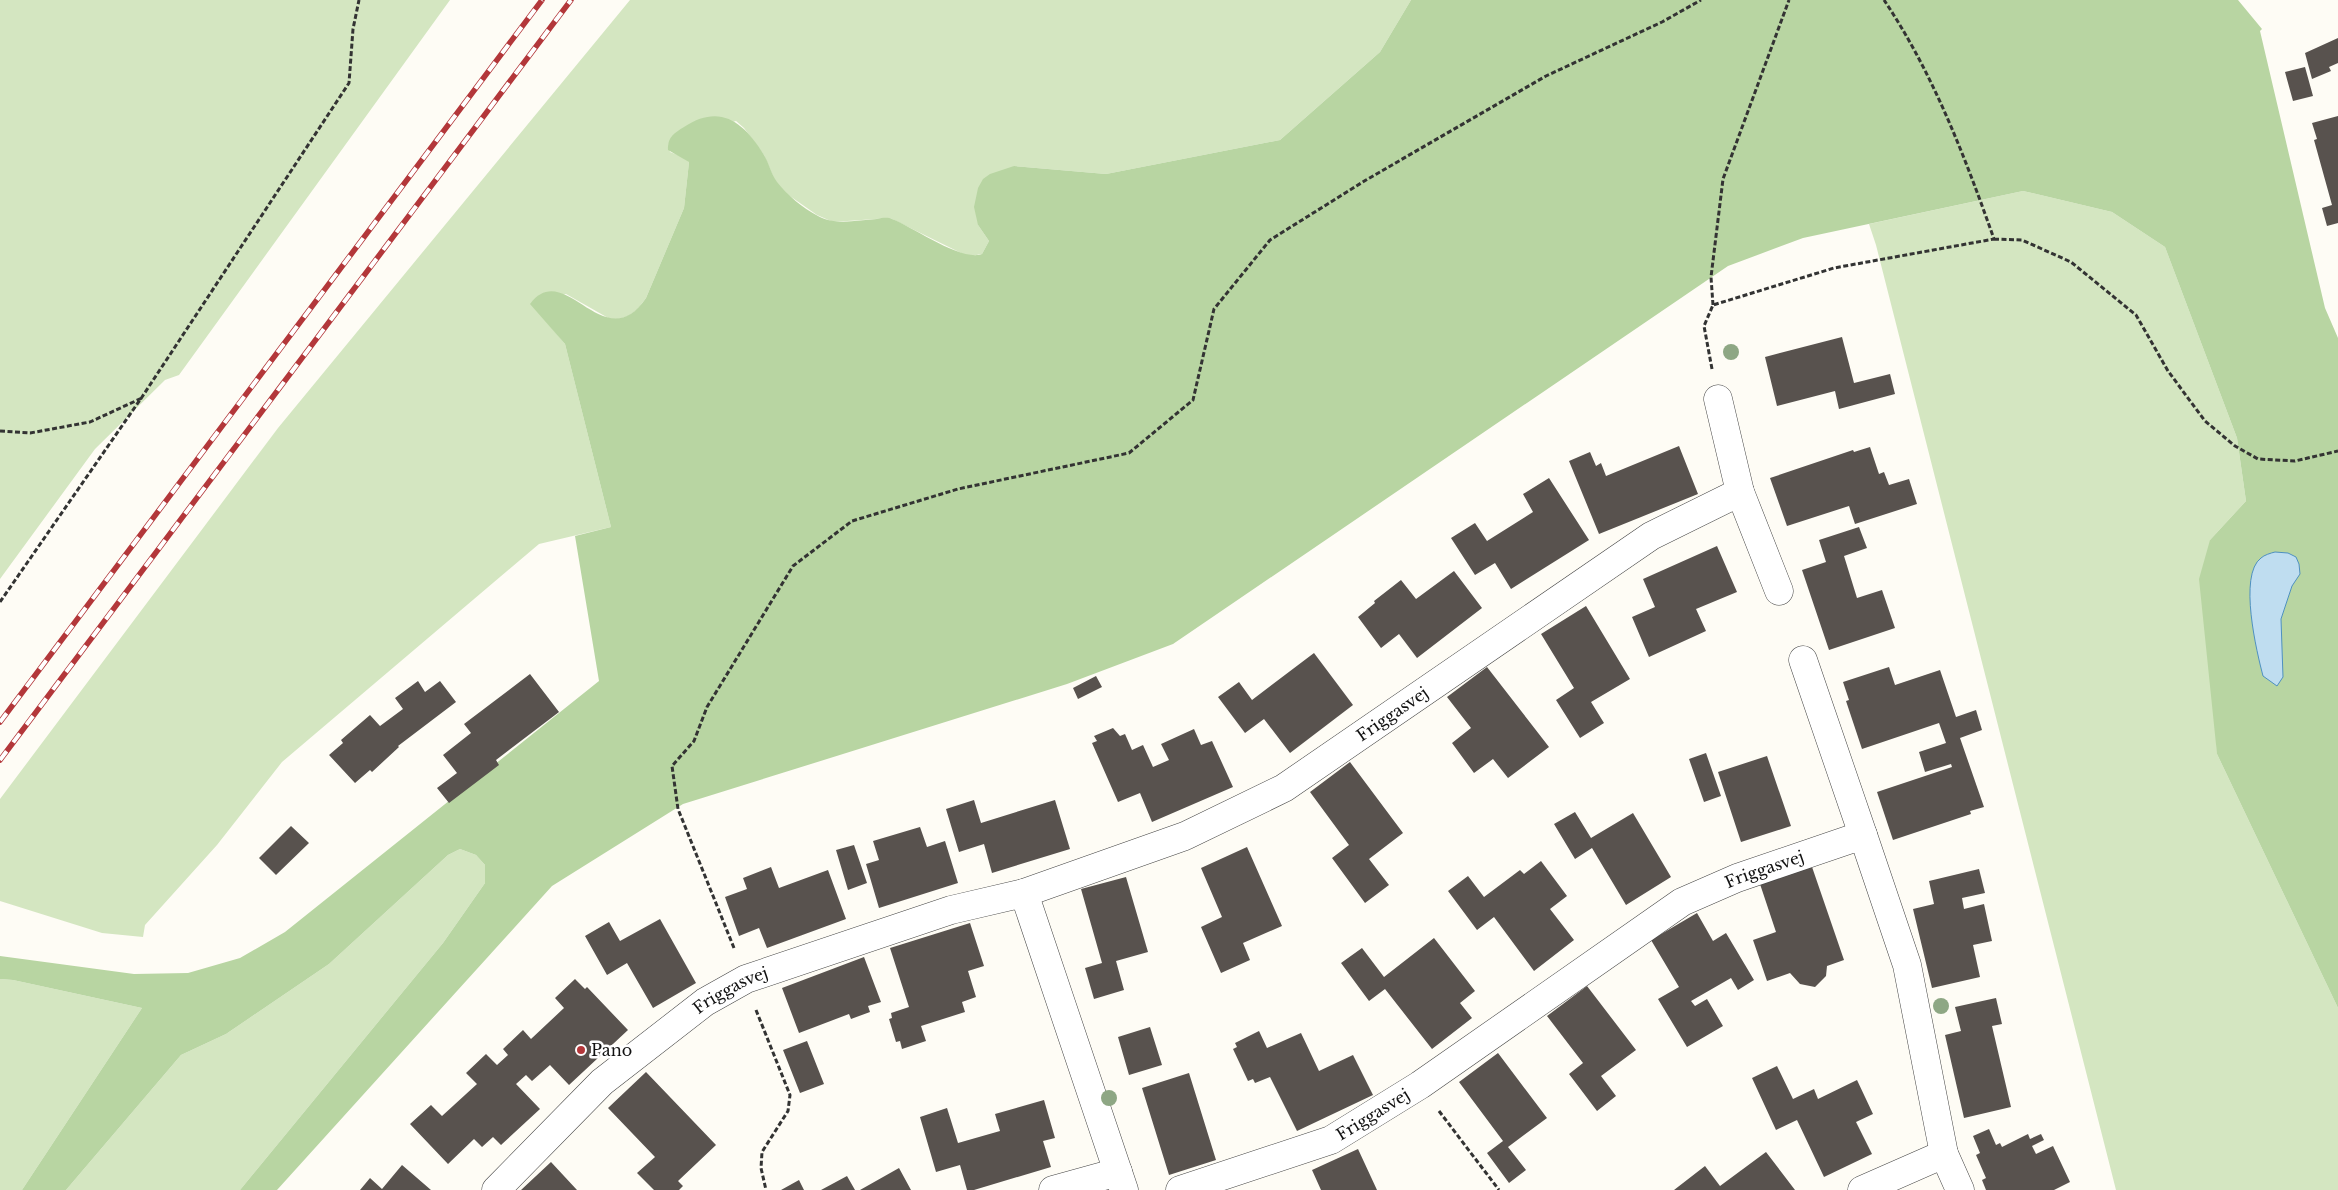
<svg xmlns="http://www.w3.org/2000/svg" width="2338" height="1190" viewBox="0 0 2338 1190" font-family="'Libre Baskerville',serif">
<rect width="100%" height="100%" fill="#fefcf5"/>
<!-- green -->
<path fill="#d4e6c1" d="M0,0H450L179,375L165,380L95,449L0,579Z
M630,0H1411L1380,52L1280,140L1106,174L1014,166L978,225L989,241L982,254L971,256L963,254L890,218L833,222L817,215L787,194L775,181L764,155L744,128L736,121L668,144L670,152L688,159L689,162L684,208L646,298C637,311 627,321 610,319L566,294L531,303L565,344L611,527L539,544L282,762L217,845L145,925L143,937L102,933L0,901V799L278,428Z
M2023,191L2112,212L2165,247L2237,438L2246,501L2210,540L2217,754L2338,1008V1190H2116L1876,245L1869,224Z
M460,849L476,855L485,865V883L443,943L240,1190H66L181,1055L226,1034L329,964L448,855Z
M0,979L13,980L142,1008L22,1190H0Z"/>
<!-- forest -->
<path fill="#b8d5a2" d="M1411,0H2238L2262,29L2260,31L2325,308L2338,338V1008L2217,754L2199,579L2210,540L2246,501L2237,438L2165,247L2112,212L2023,191L1803,238L1728,266L1173,644L1067,684L683,804L552,886L277,1190H240L443,943L485,883V865L476,855L460,849L448,855L329,964L226,1034L181,1055L66,1190H22L142,1008L13,980L0,979V956L134,974L188,973L240,958L285,932L599,681L575,536L611,527L565,344L530,304C565,257 604,360 646,298L684,208L689,162L668,150C667,138 674,133 684,127C720,103 744,122 764,155C769,163 771,174 777,182C787,195 803,208 818,216C836,226 857,220 877,219C882,218 888,217 892,219C913,227 962,262 982,254L989,241L978,225L974,207L978,188L983,179L990,174L1014,166L1106,174L1280,140L1380,52Z"/>
<!-- water -->
<path fill="#bfddf0" stroke="#4e90c0" d="M2275,552L2288,553L2296,557L2299,564L2300,574L2292,586L2281,619L2283,677L2277,686L2263,676C2257,653 2238,575 2261,558C2264,555 2271,553 2275,552Z"/>
<!-- building -->
<path fill="#58524e" d="M2338,38V63L2329,67L2331,71L2312,79L2305,53Z
M2305,67L2313,96L2293,101L2285,72Z
M2338,116V223L2327,226L2322,208L2332,205L2314,140L2317,139L2312,123Z
M1842,337L1854,383L1890,374L1895,394L1839,409L1835,391L1777,406L1765,357Z
M1679,446L1698,494L1599,534L1569,461L1590,452L1596,466L1601,463L1606,476Z
M1870,447L1879,474L1884,472L1889,485L1909,479L1917,504L1855,524L1849,506L1787,526L1770,478L1853,450L1854,452Z
M1549,478L1589,540L1511,589L1495,563L1475,575L1451,538L1475,523L1487,541L1533,512L1523,494Z
M1859,527L1867,548L1844,556L1857,598L1882,590L1895,628L1829,650L1802,570L1826,562L1819,540Z
M1717,546L1737,592L1696,609L1706,631L1649,657L1632,617L1655,607L1643,579Z
M1454,571L1482,608L1417,658L1399,634L1381,648L1358,617L1375,603L1374,601L1401,580L1416,599Z
M1586,606L1630,679L1591,702L1604,723L1580,738L1556,700L1574,688L1541,634Z
M1314,653L1353,705L1290,753L1264,719L1245,733L1218,697L1239,682L1252,700Z
M1487,667L1549,747L1508,778L1493,759L1474,773L1452,743L1471,728L1447,697Z
M1889,667L1895,685L1940,670L1956,717L1976,710L1982,730L1960,738L1984,807L1970,811L1971,814L1893,840L1877,792L1952,767L1951,764L1925,772L1919,752L1946,743L1939,723L1862,749L1846,701L1849,700L1843,682Z
M530,674L559,712L496,760L499,765L449,803L437,788L457,773L443,755L471,733L464,724Z
M1096,676L1102,687L1078,699L1073,688Z
M418,681L425,692L440,681L456,702L398,746L399,747L372,772L370,770L355,783L329,755L343,743L341,740L370,715L380,726L403,709L395,698Z
M1113,728L1120,736L1125,734L1132,750L1143,745L1153,767L1169,760L1161,744L1194,729L1201,745L1212,741L1233,787L1152,822L1140,793L1118,802L1092,743L1097,741L1094,736Z
M1706,753L1721,796L1704,802L1689,759Z
M1767,756L1791,826L1741,842L1718,772Z
M1350,762L1403,833L1369,859L1389,885L1365,903L1332,858L1349,845L1310,792Z
M974,800L981,823L1055,800L1070,849L992,873L984,844L959,852L946,809Z
M1575,812L1591,838L1633,813L1671,877L1626,905L1592,848L1575,859L1554,824Z
M291,826L309,843L276,875L259,858Z
M920,827L927,847L945,841L958,883L879,908L866,864L879,860L873,841Z
M854,845L867,883L848,890L836,850Z
M1247,847L1282,926L1243,943L1250,960L1221,973L1201,927L1222,917L1201,868Z
M1541,861L1567,896L1550,909L1574,940L1534,971L1494,917L1477,930L1448,891L1468,876L1484,897L1520,870L1524,874Z
M1811,864L1844,960L1827,966L1826,976L1815,987L1800,984L1790,973L1767,981L1753,940L1776,932L1759,881Z
M771,867L779,888L828,870L846,919L767,948L759,928L739,936L725,897L747,889L743,878Z
M1979,869L1985,893L1962,898L1964,909L1984,904L1992,941L1973,945L1980,977L1932,988L1913,909L1934,904L1929,881Z
M1126,877L1148,952L1116,961L1124,990L1094,999L1085,968L1102,963L1081,889Z
M1697,913L1713,941L1726,933L1754,980L1738,990L1731,978L1691,1001L1695,1006L1707,999L1723,1026L1687,1047L1658,999L1679,987L1651,940Z
M660,919L696,983L653,1008L627,963L607,975L585,936L609,922L620,941Z
M970,923L984,966L968,971L976,997L962,1002L965,1012L921,1026L926,1041L902,1049L900,1041L896,1042L889,1019L892,1018L891,1013L909,1007L890,948Z
M1434,938L1475,991L1460,1003L1472,1018L1432,1049L1385,989L1369,1001L1341,963L1362,948L1384,977Z
M864,957L881,1002L868,1006L870,1012L851,1019L849,1014L799,1033L782,988Z
M575,979L585,989L587,987L628,1030L569,1085L550,1065L532,1081L526,1075L516,1084L540,1109L501,1145L493,1137L482,1147L474,1139L448,1164L410,1124L431,1105L442,1116L477,1084L466,1073L486,1054L497,1065L508,1055L503,1049L523,1030L531,1039L564,1008L555,998Z
M1587,986L1636,1050L1601,1076L1616,1096L1597,1111L1569,1074L1583,1063L1547,1016Z
M1996,998L2002,1024L1992,1026L2011,1107L1964,1118L1945,1035L1961,1031L1955,1007Z
M1150,1027L1162,1065L1129,1075L1118,1037Z
M1259,1031L1267,1048L1301,1033L1319,1071L1353,1055L1373,1095L1297,1131L1270,1077L1255,1083L1253,1079L1248,1081L1233,1049L1237,1047L1235,1043Z
M807,1041L824,1084L800,1093L783,1050Z
M1498,1053L1547,1118L1508,1147L1526,1170L1509,1183L1487,1153L1503,1141L1459,1082Z
M1777,1066L1793,1099L1814,1089L1818,1099L1857,1080L1873,1114L1856,1122L1872,1154L1824,1177L1797,1120L1776,1130L1752,1078Z
M646,1072L716,1145L678,1181L683,1186L679,1190H654L637,1173L655,1157L608,1108Z
M1189,1073L1216,1160L1169,1175L1142,1088Z
M1044,1100L1055,1138L1043,1141L1051,1167L974,1190H967L960,1165L936,1172L920,1117L947,1108L958,1143L1000,1131L995,1114Z
M1989,1129L1996,1145L2000,1143L2002,1147L2028,1134L2030,1139L2041,1134L2044,1140L2032,1146L2036,1154L2053,1146L2070,1182L2054,1190H1986L1982,1180L1986,1178L1976,1155L1980,1153L1973,1136Z
M1358,1149L1377,1190H1321L1312,1170Z
M1766,1152L1795,1190H1674L1705,1166L1720,1186Z
M551,1162L577,1190H521Z
M402,1165L431,1190H360L370,1178L382,1189Z
M899,1168L911,1190H860Z
M847,1176L855,1190H821Z
M799,1180L804,1190H781Z"/>
<g fill="none" stroke-linecap="round" stroke-linejoin="round">
<defs>
<g id="street">
<path d="M1718,399L1740,492"/>
<path d="M1803,660L1863,835"/>
<path id="s1" d="M1024,893L1185,836L1284,788L1651,536L1740,492L1779,591"/>
<path d="M1944,1154L1960,1190"/>
<path id="s2" d="M496,1190L602,1082L705,1002L746,979L951,910L1024,893L1124,1190"/>
<path d="M1053,1190L1118,1172"/>
<path id="s3" d="M1180,1190L1331,1140L1420,1085L1682,902L1737,878L1863,835L1907,965L1944,1154L1862,1190"/>
</g>
</defs>
<!-- street casing -->
<use href="#street" stroke="#444" stroke-width="29"/>
<!-- path -->
<path stroke="#333" stroke-width="3" stroke-dasharray="5 2.5" stroke-linecap="butt" d="M1994,239L2022,240L2071,262L2136,315L2168,371L2205,421L2235,446L2258,459L2295,461L2338,451
M1713,305L1711,277L1723,179L1789,0
M1712,369L1704,326L1713,305L1834,268L1994,239C1965,157 1933,73 1884,0
M0,431L30,433L90,422L142,398
M0,602L142,397L349,83L353,29L359,0
M734,948L678,809L672,766L694,741L707,707L793,566L852,521L958,489L1129,453L1193,400L1214,309L1270,240L1366,180L1546,76L1662,22L1701,0
M756,1010L790,1095L788,1111L762,1152L761,1168L766,1190
M1439,1111L1499,1190"/>
<!-- street -->
<use href="#street" stroke="#fff" stroke-width="28"/>
<defs>
<path id="rail" d="M0,722L542,0
M0,760L571,0"/>
</defs>
<!-- rail casing -->
<use href="#rail" stroke="#b3373a" stroke-width="5.5"/>
<!-- rail -->
<use href="#rail" stroke="#fff" stroke-width="4" stroke-dasharray="11" stroke-linecap="butt"/>
</g>
<!-- trees -->
<g fill="#8ea784">
<circle cx="1731" cy="352" r="8"/>
<circle cx="1941" cy="1006" r="8"/>
<circle cx="1109" cy="1098" r="8"/>
</g>
<!-- markers -->
<circle fill="#b3373a" stroke="#fff" stroke-width="2" cx="581" cy="1050" r="5"/>
<g text-anchor="middle" dominant-baseline="central" stroke-width="5" stroke-linejoin="round" paint-order="stroke">
<!-- street labels -->
<g font-size="16" fill="#111" stroke="#fff">
<text stroke="none"><textPath href="#s1" startOffset="412">Friggasvej</textPath></text>
<text stroke="none"><textPath href="#s3" startOffset="672">Friggasvej</textPath></text>
<text stroke="none"><textPath href="#s2" startOffset="310">Friggasvej</textPath></text>
<text stroke="none"><textPath href="#s3" startOffset="208">Friggasvej</textPath></text>
</g>
<!-- poi labels -->
<g font-size="16" fill="#111" stroke="#fff" text-anchor="start">
<text x="591" y="1050">Pano</text>
</g>
</g>
</svg>
